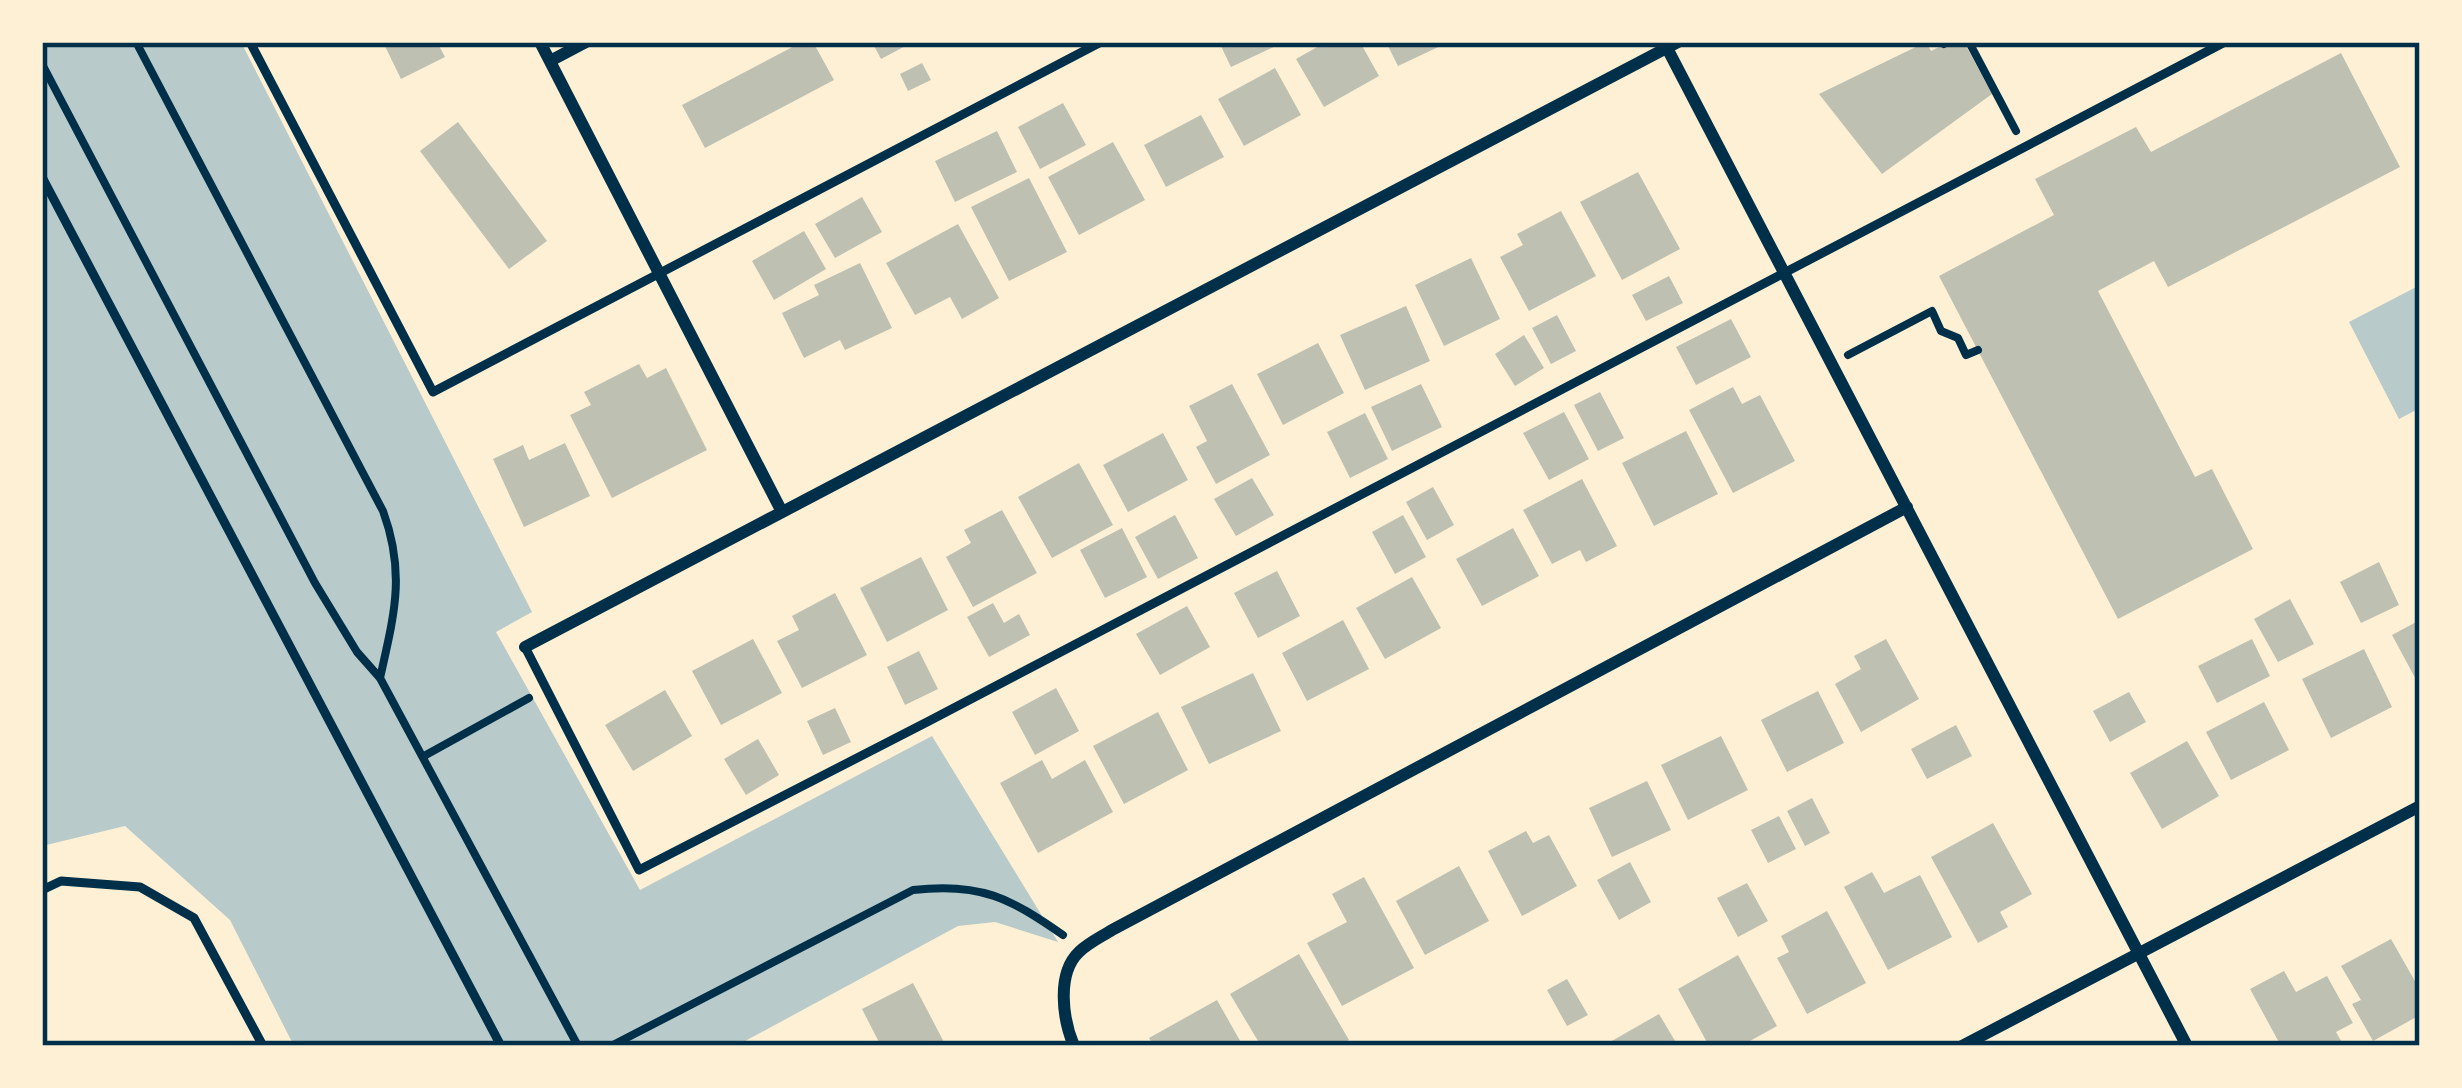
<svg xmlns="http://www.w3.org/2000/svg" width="2462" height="1088" viewBox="0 0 2462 1088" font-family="'Roboto Condensed',sans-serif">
<rect width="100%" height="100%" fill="#fdf0d5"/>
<!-- green -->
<path fill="#b9caca" d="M42,42H241L532,612L496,632L640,890L932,736L1058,942L995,922L958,926L736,1046H294L230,920L125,826L42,846Z
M2420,285V408L2399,419L2349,322Z"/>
<!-- building -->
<path fill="#bec0b2" d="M383,42H437L445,57L401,79Z
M802,42H813L834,80L705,148L682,105Z
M872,42H913L881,59Z
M1219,42H1274L1276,46L1231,67Z
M1326,42H1360L1379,76L1324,107L1296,59Z
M1386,42H1449L1398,66Z
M1926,42L1931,51L1949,42H1964L1992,94L1882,174L1819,94Z
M2341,53L2400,167L2168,287L2154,261L2098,291L2195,477L2212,469L2253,549L2118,619L1939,276L2054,215L2035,179L2136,127L2151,152Z
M922,63L931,80L908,91L900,74Z
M1275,68L1301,115L1244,146L1218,99Z
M1063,103L1086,145L1040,169L1018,127Z
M1201,115L1224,157L1166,187L1144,145Z
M458,122L547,241L509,269L420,151Z
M997,131L1017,172L955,202L935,161Z
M1113,142L1145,200L1079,235L1048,177Z
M1638,172L1680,249L1622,280L1580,202Z
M1029,178L1067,252L1009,281L971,207Z
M862,197L882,232L835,258L815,224Z
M1561,211L1596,276L1529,311L1500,257L1523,245L1517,234Z
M958,224L999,298L962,319L950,297L915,315L886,263Z
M804,231L826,269L774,300L752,261Z
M1471,258L1500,319L1444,346L1415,285Z
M860,263L892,328L845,350L840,340L804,358L782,313L819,295L814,285Z
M1669,276L1683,303L1646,321L1632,295Z
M1406,306L1430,361L1365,390L1340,335Z
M1557,315L1576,351L1551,364L1532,328Z
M1731,319L1751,357L1696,385L1676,347Z
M1524,335L1544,368L1515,386L1495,354Z
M1318,343L1344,393L1283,425L1257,374Z
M639,364L647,378L666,368L707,450L612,498L570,415L591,405L584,392Z
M1232,384L1270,455L1216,484L1196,447L1207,441L1189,406Z
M1421,384L1442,427L1392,451L1371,407Z
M1733,387L1742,404L1760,395L1795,461L1733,493L1689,410Z
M1600,392L1624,438L1598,451L1574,405Z
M1564,412L1589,459L1549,480L1523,433Z
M1365,413L1388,459L1350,478L1327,432Z
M1686,431L1718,494L1654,526L1622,463Z
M1163,433L1188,480L1128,512L1103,465Z
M565,443L590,496L524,527L493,459L523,445L529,460Z
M1079,463L1113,525L1052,558L1018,497Z
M1252,478L1274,515L1236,536L1214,499Z
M1582,479L1617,546L1586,562L1580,550L1552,564L1523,510Z
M1433,487L1454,525L1427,540L1406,502Z
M1002,510L1037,573L973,607L946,557L971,543L964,530Z
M1175,515L1198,558L1158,579L1135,537Z
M1403,515L1426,557L1395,574L1372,532Z
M1122,528L1147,577L1105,598L1080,550Z
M1513,528L1539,576L1482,606L1456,559Z
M921,557L948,610L887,642L860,588Z
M2379,562L2399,605L2361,623L2340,582Z
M1277,571L1300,616L1258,638L1234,593Z
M1412,577L1441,628L1385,659L1356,608Z
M835,593L867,655L802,688L777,641L799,630L792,616Z
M2290,599L2314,644L2278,662L2254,619Z
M993,603L1004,623L1019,614L1030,635L989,657L967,617Z
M1187,606L1210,647L1160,675L1136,634Z
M1343,620L1369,669L1307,701L1282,653Z
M2420,620V687L2392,635Z
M753,639L782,693L721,725L692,671Z
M1886,639L1919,699L1861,732L1835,684L1861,669L1854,656Z
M2252,639L2270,676L2217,703L2198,666Z
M2364,649L2392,707L2331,738L2302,679Z
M919,651L938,689L905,705L887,667Z
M1253,673L1281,731L1209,764L1181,707Z
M1056,688L1079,731L1035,755L1012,712Z
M665,690L692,736L633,771L605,725Z
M1818,691L1844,743L1787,772L1761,720Z
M2129,692L2146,722L2110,742L2093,711Z
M2264,702L2289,750L2231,780L2206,732Z
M835,708L851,742L823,755L807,721Z
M1158,712L1188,770L1124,804L1093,746Z
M1956,725L1972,756L1927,779L1911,749Z
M1721,736L1748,790L1688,820L1661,765Z
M758,739L779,775L746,795L724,759Z
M2187,741L2219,796L2162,829L2130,773Z
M1042,760L1052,779L1085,760L1113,812L1038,853L1000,783Z
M1647,781L1671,830L1612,857L1589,808Z
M1812,798L1830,833L1805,846L1787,811Z
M1779,816L1796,849L1768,863L1751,830Z
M1993,823L2032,894L2000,912L2008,927L1978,943L1931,857Z
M1526,831L1533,843L1549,835L1577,886L1522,916L1488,851Z
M1630,862L1651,902L1619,920L1597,880Z
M1459,866L1489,921L1425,955L1396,901Z
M1872,872L1884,893L1920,875L1952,937L1888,970L1844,887Z
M1364,877L1414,968L1342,1006L1307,943L1347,922L1332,894Z
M1747,883L1768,921L1738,937L1717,898Z
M1827,911L1866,983L1807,1014L1777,958L1789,952L1781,936Z
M2391,939L2420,990V1015L2373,1041L2352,1004L2361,1000L2341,966Z
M1299,954L1349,1040L1339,1046H1298L1297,1044L1261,1046L1230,994Z
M1738,955L1777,1026L1741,1046H1709L1678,989Z
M2284,971L2296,992L2327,976L2353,1023L2336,1032L2344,1046H2281L2250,989Z
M1567,979L1588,1015L1567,1026L1547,990Z
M913,983L946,1046H881L862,1009Z
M1217,1000L1243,1046H1154L1149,1038Z
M1659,1014L1678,1046H1603Z"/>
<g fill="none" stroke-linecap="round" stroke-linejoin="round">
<!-- path -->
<path stroke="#003049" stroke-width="8" d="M136,42L383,511C406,574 394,615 380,678
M1943,42L1944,44
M1969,42L2016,131
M42,64L315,583L357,652L380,678L578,1046
M1848,355L1932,311L1941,331L1958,338L1966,355L1978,350
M424,756L529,698
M611,1046L913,890C980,882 1010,898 1063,935"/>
<!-- service -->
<path stroke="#003049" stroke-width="9" d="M250,42L433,392L1101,42
M42,177L501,1046
M525,647L639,870L929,721L2225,42
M42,890L61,881L140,887L194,918L263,1046"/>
<!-- minor -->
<path stroke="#003049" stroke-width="12" d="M540,42L782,512
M1667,48L2187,1046
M550,61L586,42
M525,647L1678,42
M1074,1046C1063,1020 1056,974 1079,952C1088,943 1101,937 1112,930L1907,507
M1962,1046L2420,806"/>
</g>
<!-- border -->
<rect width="2462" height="1088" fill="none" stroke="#fdf0d5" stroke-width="90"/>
<rect x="45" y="45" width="2372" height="998" fill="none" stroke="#003049" stroke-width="4.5"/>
</svg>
